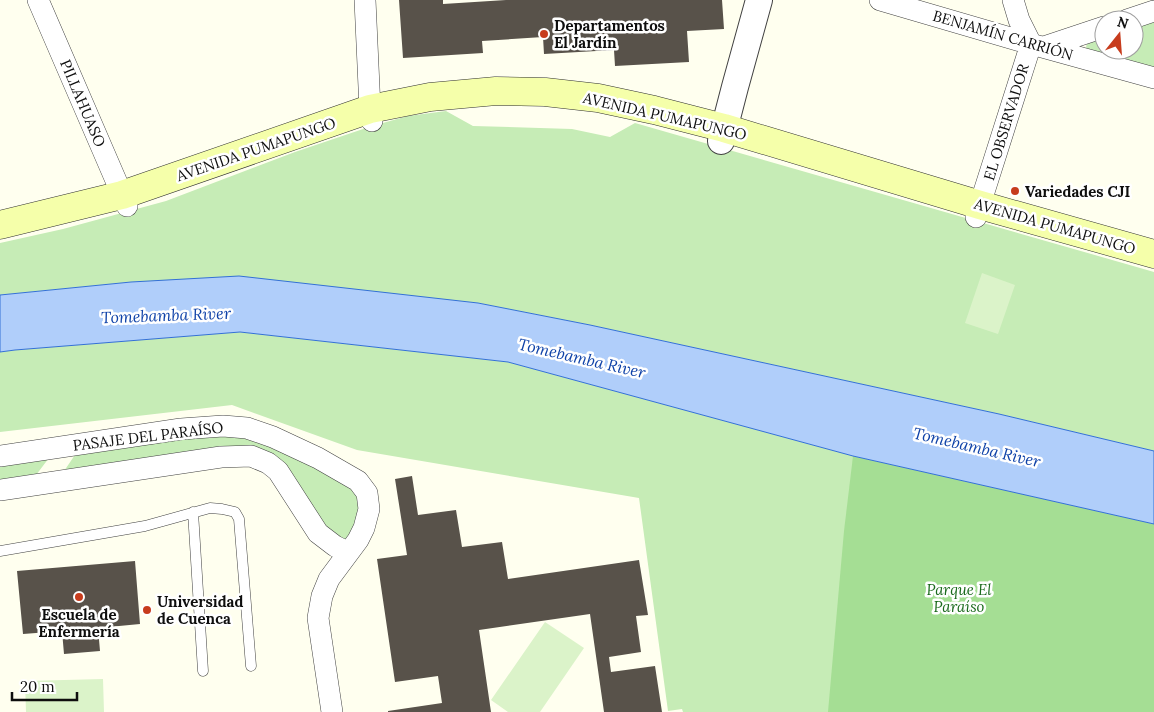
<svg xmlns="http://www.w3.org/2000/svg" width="1154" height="712" viewBox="0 0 1154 712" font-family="Lora,serif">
<rect width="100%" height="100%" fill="#ffffef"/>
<!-- green -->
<path fill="#c6ecb6" d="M1154,20V69L1087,50L1086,47L1088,41L1104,36V50H1134V26Z
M446,111L473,126L572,129L610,137L635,123L1154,272V451L999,414L590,325L478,303L131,282L0,295V243L63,229L166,201L295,152L372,126L408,116Z
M240,332L508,362L853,456L1154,524V712H683L682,709L668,711L639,498L357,450L232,405L0,432V352L15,350Z
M247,433L317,462L362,496L361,526L340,544L270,458L62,474L79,449Z
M52,454L33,479L0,484V462Z"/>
<!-- forest -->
<path fill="#a5de94" d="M853,456L1154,524V712H828L844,531Z"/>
<!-- pitch -->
<path fill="#dbf3c9" d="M982,273L1015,285L998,334L965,323Z
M545,622L584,648L540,712H508L491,700Z
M103,679L104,712H26L25,681Z"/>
<!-- water -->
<path fill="#b0cefa" stroke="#3370d6" d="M239,276L478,303L590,325L999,414L1154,451V524L853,456L508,362L240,332L15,350L0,352V295L131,282Z"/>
<!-- building -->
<path fill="#58524a" d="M399,0H443V4L506,0H722L724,29L687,31L689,62L615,66L614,50L544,54L543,37L482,41L483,53L403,58Z
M412,476L418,515L456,510L462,547L502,542L508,579L639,560L648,615L636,616L641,652L609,657L611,672L655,666L662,712H604L590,614L479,630L491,712H388V711L442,703L438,676L395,682L377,559L407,555L395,479Z
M135,561L140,624L98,628L100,651L64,654L62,631L23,634L17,571Z"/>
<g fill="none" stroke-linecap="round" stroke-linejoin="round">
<defs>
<path id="service" d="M193,512L203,671
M0,551L145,526L210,508L222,509L235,512L239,519L251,666"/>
<path id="minor" d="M38,0L127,206
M365,0L370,109L372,121
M880,0L1031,44L1154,78
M1127,20L1154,11
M1044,47L1104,27
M976,217L1031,44L1019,20L1013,0
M0,456L181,429L223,426L247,428L273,437L318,458L358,481L367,493L369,509L364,528L358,540L329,579L322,596L318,618L332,712
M0,490L221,457L251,456L268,463L278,471L318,533L335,546L343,550L351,549"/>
<path id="tertiary" d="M721,141L735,87L759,0"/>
<path id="secondary" d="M0,225L122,195L370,109L430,97L496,91L545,92L598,98L654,110L724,128L980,205L1154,254"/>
</defs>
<!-- service casing -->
<use href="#service" stroke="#414141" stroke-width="11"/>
<!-- minor casing -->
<use href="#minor" stroke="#414141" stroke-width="22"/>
<!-- tertiary casing -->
<use href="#tertiary" stroke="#414141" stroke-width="28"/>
<!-- secondary casing -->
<use href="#secondary" stroke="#303030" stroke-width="29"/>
<!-- service -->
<use href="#service" stroke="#fff" stroke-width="10"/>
<!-- minor -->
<use href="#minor" stroke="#fff" stroke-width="21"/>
<!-- tertiary -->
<use href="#tertiary" stroke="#fff" stroke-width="26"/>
<!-- secondary -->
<use href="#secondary" stroke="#f5ffaa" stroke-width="28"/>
</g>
<!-- markers -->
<g fill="#c73c1d" stroke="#fff" stroke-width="2">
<circle cx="544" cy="34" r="5"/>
<circle cx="1015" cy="191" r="5"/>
<circle cx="79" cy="597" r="5"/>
<circle cx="147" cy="610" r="5"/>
</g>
<g text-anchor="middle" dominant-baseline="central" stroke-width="5" stroke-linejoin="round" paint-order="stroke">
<!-- poi labels -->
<g font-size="15" font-weight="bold" fill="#0e0e0e" stroke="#fff" text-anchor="start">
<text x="554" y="25">Departamentos<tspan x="554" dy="17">El Jardín</tspan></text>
<text x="1025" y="191">Variedades CJI</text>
<text x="157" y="601">Universidad<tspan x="157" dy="17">de Cuenca</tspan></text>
<text x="79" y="614" text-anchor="middle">Escuela de<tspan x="79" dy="17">Enfermería</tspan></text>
</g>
<!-- street labels -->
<g font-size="15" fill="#0e0e0e" stroke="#fff">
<text transform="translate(1003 35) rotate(16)">BENJAMÍN CARRIÓN</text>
<text transform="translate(83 103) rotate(67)">PILLAHUASO</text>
<text transform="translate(665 116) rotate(13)">AVENIDA PUMAPUNGO</text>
<text transform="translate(1006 122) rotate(-73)">EL OBSERVADOR</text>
<text transform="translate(256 149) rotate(-19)">AVENIDA PUMAPUNGO</text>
<text transform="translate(1055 226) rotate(16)">AVENIDA PUMAPUNGO</text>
<text transform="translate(148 436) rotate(-7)">PASAJE DEL PARAÍSO</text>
</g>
<!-- park labels -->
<g font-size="15" font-style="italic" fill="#1a6a1c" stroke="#fff">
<text x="959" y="589">Parque El<tspan x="959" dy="17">Paraíso</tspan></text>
</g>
<!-- water labels -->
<g font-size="16" font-style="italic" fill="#0f42a8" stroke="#fff">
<text transform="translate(166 315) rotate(-2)">Tomebamba River</text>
<text transform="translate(582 358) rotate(13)">Tomebamba River</text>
<text transform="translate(977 447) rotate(13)">Tomebamba River</text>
</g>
</g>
<!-- north arrow -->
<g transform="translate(1119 35) rotate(17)"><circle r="24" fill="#ffffff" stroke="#9f9f9f"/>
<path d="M0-4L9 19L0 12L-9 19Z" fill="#c73c1d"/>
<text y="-8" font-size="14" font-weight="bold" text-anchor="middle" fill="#0e0e0e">N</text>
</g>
<!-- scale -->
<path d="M12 692v8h65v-8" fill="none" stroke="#0e0e0e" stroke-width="2.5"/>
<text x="20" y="692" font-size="15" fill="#0e0e0e" stroke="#ffffff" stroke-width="4" paint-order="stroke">20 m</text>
</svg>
